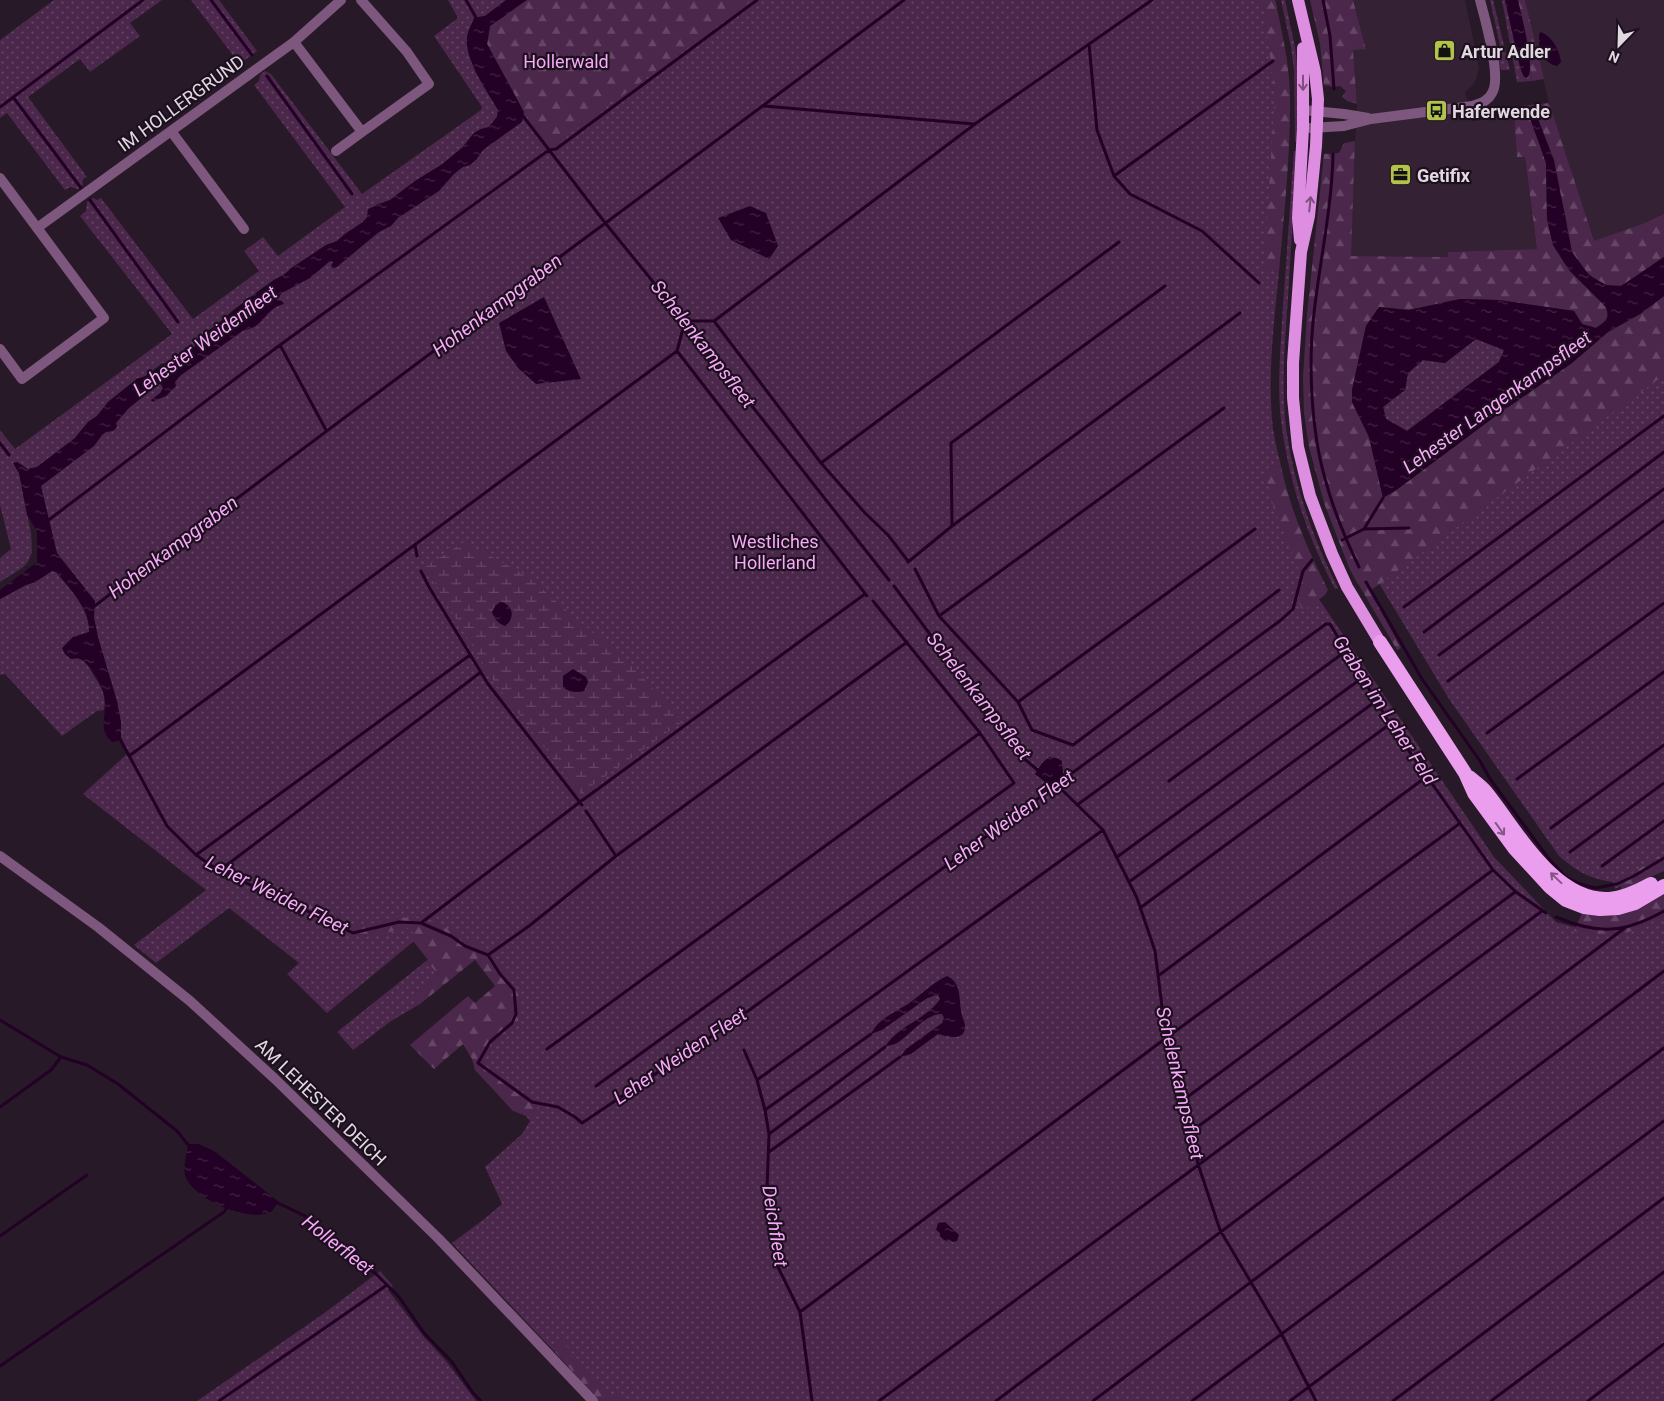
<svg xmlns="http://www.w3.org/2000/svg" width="1664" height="1401" viewBox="0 0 1664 1401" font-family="Roboto,sans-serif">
<defs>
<pattern id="green-dots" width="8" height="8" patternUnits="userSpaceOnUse" patternTransform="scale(1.25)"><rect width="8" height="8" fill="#4b274b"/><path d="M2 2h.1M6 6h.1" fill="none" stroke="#654665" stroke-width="1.8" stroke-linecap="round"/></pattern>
<pattern id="forest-firs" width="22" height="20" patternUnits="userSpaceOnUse" patternTransform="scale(1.25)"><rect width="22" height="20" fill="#4b274b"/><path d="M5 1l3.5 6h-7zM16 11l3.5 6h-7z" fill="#654665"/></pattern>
<pattern id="wetland-marsh" width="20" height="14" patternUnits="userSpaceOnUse" patternTransform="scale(1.25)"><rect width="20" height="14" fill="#4b274b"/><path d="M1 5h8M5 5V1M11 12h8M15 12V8" fill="none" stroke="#654665"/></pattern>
<pattern id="water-ripples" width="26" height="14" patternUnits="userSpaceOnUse" patternTransform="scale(1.25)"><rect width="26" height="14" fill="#230025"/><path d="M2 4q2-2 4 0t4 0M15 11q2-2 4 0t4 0" fill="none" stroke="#432444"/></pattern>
</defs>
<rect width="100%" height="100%" fill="#271927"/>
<!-- built -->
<path fill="#342234" d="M1353,0H1465L1479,68L1476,80L1471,87L1465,92L1472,121L1514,116L1517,156L1525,157L1537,249L1448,252L1449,257L1350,256L1357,104L1353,50L1366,48Z
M1525,0H1664V214L1642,224L1594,242L1550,108Z"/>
<!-- green -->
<path fill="url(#green-dots)" d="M54,0H162L130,23L140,36L90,72L80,59L28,97L87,177L83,179L82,183L83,185L78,189L70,187L65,190L7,113L0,118V40Z
M191,0H219L257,51L241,63L238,62Z
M448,0H506L485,16L476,17L467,44L475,71L498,110L497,117L489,127L481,129L474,133L462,148L441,165L415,181L390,200L377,204L363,222L345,234L337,241L326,245L290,269L288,272L234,309L211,330L204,332L196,346L180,353L174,362L162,363L143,378H138L108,402L97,416L88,422L75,438L37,467L28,469L17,462L13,463L19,473L31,533L32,552L28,562L22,568L0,582V558L11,549L0,505V430L15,449L172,334L80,216L86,211L87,202L93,198L97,200L101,198L193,319L259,271L244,251L263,237L278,256L345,207L254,85L259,81L260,75L265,71L271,74L362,194L481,110L482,107L434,36L458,18Z
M512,0H1275L1277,7L1276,204L1273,271L1279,272C1274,323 1267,377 1273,429C1275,441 1278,454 1281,466L1274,467L1310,586L1494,857L1556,922L1607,936L1657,919L1664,915V1401H601L452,1243L483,1220L502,1204L485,1167L522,1134L530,1121L464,1041L511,999L477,957L414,941L327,1013L287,974L299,963L229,908L156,963L134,945L206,890L83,794L128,753L117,733L88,601L55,560L31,476L517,116Z
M1281,0H1285L1295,47L1298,71V142H1295L1294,71L1291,47Z
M1490,0H1493L1510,70H1501L1497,53L1501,50Z
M1502,0H1505L1522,74L1529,76L1530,70L1532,81L1517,82Z
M1294,151H1297C1294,200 1291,249 1288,298C1285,341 1281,384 1286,427C1294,484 1312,537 1338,588L1335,589C1308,538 1290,485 1282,428C1276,388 1281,346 1283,306C1287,254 1290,202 1294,151Z
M1476,339L1504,350L1499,362L1407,431L1386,419L1383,407L1405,390L1408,373L1423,360L1445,363Z
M1664,358V863L1615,889L1613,882C1588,878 1578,872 1559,856L1449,699L1374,575Z
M52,571L56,572C69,588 90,609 89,632L73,637L63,648L65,654L71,659C82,657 87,663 92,673C101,687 106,692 104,710L97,711L62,736L5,674L0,675V599L26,585L35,582Z
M426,961L439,975L416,995L420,1004L391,1021L353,1050L337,1032Z
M380,1271L393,1286L388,1290L424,1337L446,1361L476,1401H197L323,1314Z"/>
<!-- forest -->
<path fill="url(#forest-firs)" d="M527,0H753L550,148L524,112L487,44L490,26Z
M1260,0H1275C1282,31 1289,62 1290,94C1291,152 1284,214 1279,272L1264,270L1275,94L1264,11Z
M1310,0H1353L1366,49L1353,50L1357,104L1347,101L1342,97L1346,91L1340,86L1333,87L1324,85L1320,44Z
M1518,0H1525L1544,79L1532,81L1526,40Z
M1549,103L1594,241L1642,224L1664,214V257C1653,263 1631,284 1619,286C1600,289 1580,268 1572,252C1567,240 1568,227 1565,214C1557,180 1547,145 1535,111H1529L1530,118L1546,163L1547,219L1553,245L1569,270L1606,307C1610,320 1606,320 1596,328L1582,324L1574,311L1499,300L1460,299L1409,310L1379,307L1366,326L1352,390V402L1369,437L1383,497L1395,491L1501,412L1572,363L1608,332L1640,314L1664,296V375L1370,591L1401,648L1397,650L1350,570L1324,503L1309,447L1304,413L1303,377L1307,314L1324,154L1339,153L1344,143L1355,141L1351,256L1448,257V252L1537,249L1525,157H1517L1514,116L1522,115L1520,106Z
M1281,466C1290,509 1308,550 1328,590L1325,595L1303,611L1298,601L1303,579L1274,509L1264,469Z
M1664,853V871L1621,890L1620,878L1631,874Z
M1664,893V915C1633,933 1609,943 1574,931L1582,913C1618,919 1633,910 1664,893Z
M311,903L353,924L366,925L394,917L428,919L490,950L518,993L522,1010L517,1025L491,1047L483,1059C489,1077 523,1093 540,1103L531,1118L513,1111L475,1070L472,1059L463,1044L434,1069L410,1045L468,996L475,1003L495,986L475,960L420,1004L415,995L439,975L426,961L428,960L414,942L412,927L365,937L352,935L305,912Z
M560,1338L605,1393L637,1401H598L551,1347Z"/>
<!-- wetland -->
<path fill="url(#wetland-marsh)" d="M464,542L526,575L637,671L682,722L580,794L493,680L425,567Z"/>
<!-- water -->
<path fill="url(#water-ripples)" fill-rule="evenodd" d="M506,0H527L490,26L487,44L524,112L522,122L483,150L477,159L470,165L463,167L454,174L439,191L398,218L391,226L379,232L337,267L333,269L331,266L333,262L330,261L310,278L282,293L276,300L282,301L284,304C265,308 263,329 244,330L180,376L175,382L176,386L166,396L152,402L151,400L160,393L163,388L160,383L129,408L116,423L117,427L113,431L106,432L102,435L94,446L41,486L57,553L95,601L94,617L98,637L117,701L121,722V740L112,742C98,729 106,718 105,701C105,690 90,661 78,658C77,658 72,659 71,659L65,654L62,648L73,637L89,632C91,609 69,588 56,572L52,571L35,582L26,585L0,599V590L37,562V531L27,515L19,473L13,463L17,462L28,469L37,467L75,438L88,422L97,416L108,402L138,378C152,377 155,364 174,362L186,347L191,348L196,346V343C202,333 210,330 219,323C236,309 253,294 271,282C277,277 286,275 290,269L326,245L337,241L345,234L363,222L367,218L368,209L390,200L415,181L441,165L462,148L474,133L481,129L489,127L497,117L498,110C487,91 464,59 467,37C468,30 472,24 474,18L485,16Z
M1505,0H1518C1521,15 1536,67 1527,78L1524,77L1520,67Z
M1540,32C1552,35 1560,51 1561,62L1557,66C1543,64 1536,44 1540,32Z
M1532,110L1535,111L1554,160L1572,252L1589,275L1606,285L1621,286L1664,257V296L1640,314L1608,332L1572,363L1501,412L1395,491L1383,498L1369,437L1352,402V390L1366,326L1379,307L1409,310L1460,299L1499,300L1574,311L1582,324L1596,328C1606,321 1610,320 1606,307L1569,270L1553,245L1547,219L1546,163L1530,118L1529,111ZM1476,339L1504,350L1499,362L1407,431L1386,419L1383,407L1405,390L1408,373L1423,360L1445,363Z
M750,206L766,213L778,246L769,259L731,240L718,218Z
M544,297L581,379L536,384L518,368L506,351L499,323Z
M500,602C513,603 516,619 505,626C499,624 494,619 492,612L495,606Z
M573,669L586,677L588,682L584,691C577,693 568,692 563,687V676Z
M1049,757L1057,758L1062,761L1063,773L1073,776L1055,790L1035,774L1042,763Z
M947,976C961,982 959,997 961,1010C961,1015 964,1020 965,1025C966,1042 948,1037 938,1034L911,1054L900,1057L906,1049L942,1023L944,1018L942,1014C928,1012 909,1036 897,1043C894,1045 889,1045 885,1047C898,1025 926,1020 940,999L938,995L933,996L926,999L882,1030L871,1034C878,1019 895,1012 908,1004C921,995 932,983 947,976Z
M188,1144H199L214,1151L278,1201C277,1204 274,1209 272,1211C252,1225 190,1198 185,1175C183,1168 187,1152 188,1144Z
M945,1222L959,1235L957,1241L953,1242L948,1239L947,1241L944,1240L940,1236V1233L936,1230L938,1223Z"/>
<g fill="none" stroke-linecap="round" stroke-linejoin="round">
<!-- stream -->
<path stroke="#230025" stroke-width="3" d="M211,0L252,55
M466,0L478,21
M1323,0L1330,36L1334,89
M1089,44L1097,130L1114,176L1130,194L1202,231L1259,283
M267,76L352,194
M13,97L81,188
M764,106L974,124
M0,107L143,0
M519,116H523L606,224L685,321L889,580
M1333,154C1332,207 1320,260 1314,313C1308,364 1311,432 1326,482C1334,512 1346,540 1359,567
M1114,176L1273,61
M90,200L178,322
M714,321L821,463L865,513L888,535L908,561
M280,345L326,430
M677,351L867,596
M0,443L9,455
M821,463L1119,242
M46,522L280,345L549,150L556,149L757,0
M952,525L951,443L1165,286
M1364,529L1409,528
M1342,540L1364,529L1383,498
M415,545L417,556
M908,562L952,526L1240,313
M915,569L939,616L1018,702L1032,730L1073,745L1279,590
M421,571L429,587L488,684L582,805
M1366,582L1422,679L1480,761L1490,779L1549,859L1566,877L1580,884L1595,888L1617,884L1634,876L1664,858
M894,586L1021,756L1040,772
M1404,607L1664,416
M92,608C361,403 634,203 904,0
M939,616L1224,408
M1424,632L1664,452
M1439,655L1664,489
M1448,681L1664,521
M1018,702L1255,529
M1487,733L1664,603
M119,737L167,826L196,855L219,871L291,903L353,933L399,922L421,923L451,936L465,946L488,955L500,974L514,990L516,1014L512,1023L490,1042L478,1063L532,1102L558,1107L575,1117L582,1123L733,1022L1055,786
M129,756L677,351L685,321H714L975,124L1152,0
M1068,776L1281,620L1293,609L1303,571L1312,560
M1517,779L1664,672
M1169,781L1346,651
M1057,785L1103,830L1137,898L1155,951L1166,1038L1186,1098L1198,1164L1220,1230L1281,1333L1316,1401
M1077,805L1326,624H1330L1390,724L1493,870L1516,892L1546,913
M586,811L616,856
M1551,828L1664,745
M1570,852L1664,783
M196,855L470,655
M1117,857L1362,678
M1602,866L1664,821
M219,871L481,672
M1129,882L1376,701
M1140,908L1390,724
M1556,917C1598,935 1625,933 1664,911
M421,923L580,802L865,594
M488,955L529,926L616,856L907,642
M1158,976L1426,777
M0,1020L61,1057L87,1065L118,1084L177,1131L189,1146
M547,1049L980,733
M744,1050L757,1080L765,1110L769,1134L767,1189L770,1205L778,1267L800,1312L812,1401
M757,1080L1103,830
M596,1086L1014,783L980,733L873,601
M1186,1098L1493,870
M0,1107L51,1070L61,1057
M765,1110L871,1034
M1192,1131L1515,892
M769,1134L885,1047
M769,1152L900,1057
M274,1203H278L305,1216L376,1274L399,1297L424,1333L452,1362L473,1393L481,1401
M0,1236L87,1175
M800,1312L1166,1038L1459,824
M0,1366L224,1212L228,1206
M219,1401L387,1285
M879,1401L1542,911
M996,1401L1626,927
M1093,1401L1664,971
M1192,1401L1664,1048
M1290,1401L1664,1121
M1393,1401L1664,1198
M1491,1401L1664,1272
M1588,1401L1664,1344"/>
<!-- minor -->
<path stroke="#7e577e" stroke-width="10" d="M294,42L362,132L429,84L407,52L361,0
M1303,110L1344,114L1368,118
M1310,128L1344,126L1371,119L1472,106C1481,103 1489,101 1493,91C1501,74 1485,19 1480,0
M171,131L244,229
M336,151L362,132
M0,178L104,318L22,379L0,349
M37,228L294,42L341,0
M0,856L98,927L190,1001L274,1078L439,1239L593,1401"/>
<!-- primary -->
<path stroke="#de8ee0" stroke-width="12" d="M1298,0L1315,72L1318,99L1316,146L1309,216L1301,252L1293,363V398L1298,447L1310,496L1332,554L1347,587L1380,642
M1300,240L1298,218L1303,128V48"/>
<!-- trunk -->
<path stroke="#ec9eee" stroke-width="14" d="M1380,642L1465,773L1474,793L1515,849L1550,887L1566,900L1584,907L1600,909L1618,908L1635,903L1664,886
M1469,777C1475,782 1481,786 1486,792C1516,829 1554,902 1609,899C1624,898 1638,891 1651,884"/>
</g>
<!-- one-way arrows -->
<defs><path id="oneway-shaft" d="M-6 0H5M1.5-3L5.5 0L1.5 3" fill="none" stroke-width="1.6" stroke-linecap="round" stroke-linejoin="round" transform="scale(1.25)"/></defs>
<g stroke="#7e4f7f">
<use href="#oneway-shaft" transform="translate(1303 83) rotate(90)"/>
<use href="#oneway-shaft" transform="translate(1310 204) rotate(-84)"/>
</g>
<g stroke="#845786">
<use href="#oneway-shaft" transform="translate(1500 829) rotate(54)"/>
<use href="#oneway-shaft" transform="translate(1556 878) rotate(-137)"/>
</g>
<!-- icons -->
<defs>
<symbol id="shop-square" viewBox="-11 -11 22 22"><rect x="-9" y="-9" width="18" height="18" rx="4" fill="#b3c24b" stroke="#1d101e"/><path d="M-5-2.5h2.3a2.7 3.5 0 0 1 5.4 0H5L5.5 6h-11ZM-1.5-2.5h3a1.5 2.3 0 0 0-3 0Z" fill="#111"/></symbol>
<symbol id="bus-square" viewBox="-11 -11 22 22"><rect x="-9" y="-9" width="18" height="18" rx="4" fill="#b3c24b" stroke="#1d101e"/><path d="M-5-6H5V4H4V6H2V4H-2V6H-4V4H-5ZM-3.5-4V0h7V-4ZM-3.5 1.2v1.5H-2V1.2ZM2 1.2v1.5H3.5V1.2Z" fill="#111"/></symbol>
<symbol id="office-square" viewBox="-11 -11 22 22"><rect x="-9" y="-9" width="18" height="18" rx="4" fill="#b3c24b" stroke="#1d101e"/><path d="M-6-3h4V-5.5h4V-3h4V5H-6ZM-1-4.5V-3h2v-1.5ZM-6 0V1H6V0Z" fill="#111"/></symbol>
</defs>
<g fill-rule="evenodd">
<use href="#shop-square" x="1432" y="38" width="25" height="25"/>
<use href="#bus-square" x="1424" y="98" width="25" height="25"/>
<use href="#office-square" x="1388" y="162" width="25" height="25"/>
</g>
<g text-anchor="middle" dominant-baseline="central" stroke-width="4.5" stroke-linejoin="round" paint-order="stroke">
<!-- poi labels -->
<g font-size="18" font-weight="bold" fill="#e2d8e2" stroke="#1d101e" text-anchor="start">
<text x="1461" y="51">Artur Adler</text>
<text x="1452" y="111">Haferwende</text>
<text x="1417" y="175">Getifix</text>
</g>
<!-- park labels -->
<g font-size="18" fill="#f9a9fa" stroke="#1d101e">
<text x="566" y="61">Hollerwald</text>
<text x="775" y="541">Westliches<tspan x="775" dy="21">Hollerland</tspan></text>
</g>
<!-- street labels -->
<g font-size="18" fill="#e2d8e2" stroke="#1d101e">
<text transform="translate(181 103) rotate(-36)">IM HOLLERGRUND</text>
<text transform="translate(321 1102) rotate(44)">AM LEHESTER DEICH</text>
</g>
<!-- water labels -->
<g font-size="19" font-style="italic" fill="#f7a8f8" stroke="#1d101e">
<text transform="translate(497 305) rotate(-37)">Hohenkampgraben</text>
<text transform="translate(205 341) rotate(-36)">Lehester Weidenfleet</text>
<text transform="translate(703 344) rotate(52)">Schelenkampsfleet</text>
<text transform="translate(1497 402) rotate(-36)">Lehester Langenkampsfleet</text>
<text transform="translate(173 547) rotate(-37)">Hohenkampgraben</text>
<text transform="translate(979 696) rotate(52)">Schelenkampsfleet</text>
<text transform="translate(1385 710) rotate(57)">Graben im Leher Feld</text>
<text transform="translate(1009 820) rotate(-36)">Leher Weiden Fleet</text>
<text transform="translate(277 895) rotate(26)">Leher Weiden Fleet</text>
<text transform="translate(680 1056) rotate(-34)">Leher Weiden Fleet</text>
<text transform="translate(1180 1083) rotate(77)">Schelenkampsfleet</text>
<text transform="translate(775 1226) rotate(81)">Deichfleet</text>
<text transform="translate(338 1245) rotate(38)">Hollerfleet</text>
</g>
</g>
<!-- north arrow -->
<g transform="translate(1619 45) rotate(203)" stroke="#1d101e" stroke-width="4" paint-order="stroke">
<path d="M0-4L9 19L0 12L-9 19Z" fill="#e2d8e2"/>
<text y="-8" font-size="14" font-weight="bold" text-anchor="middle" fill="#e2d8e2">N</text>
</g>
</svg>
